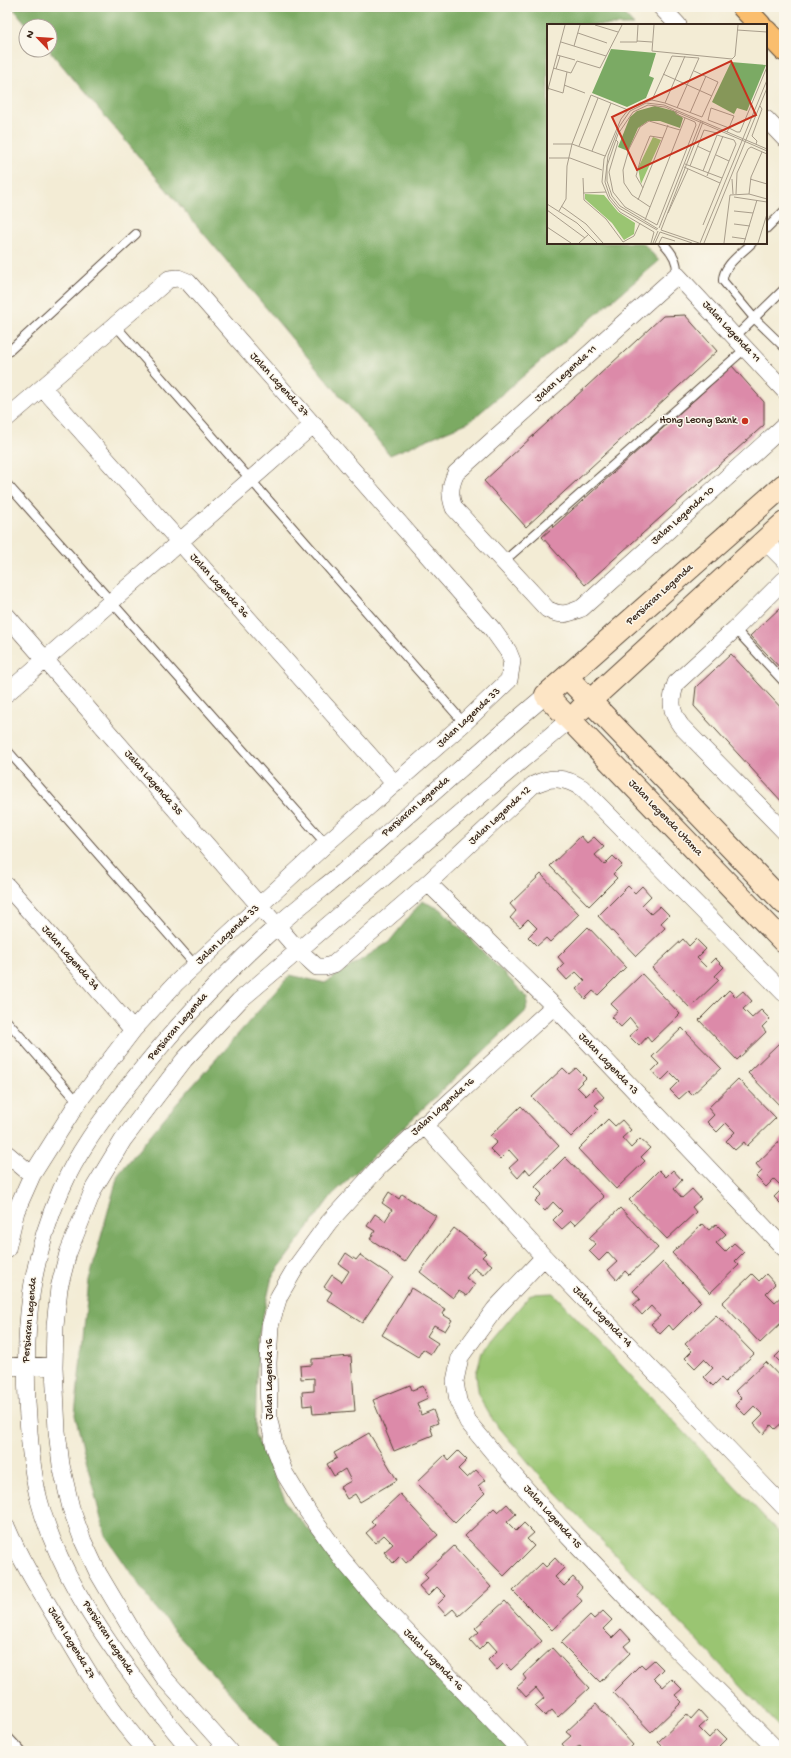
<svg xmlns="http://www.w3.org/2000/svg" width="791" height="1758" viewBox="0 0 791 1758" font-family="'Gochi Hand',sans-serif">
<rect width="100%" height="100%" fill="#fbf7ec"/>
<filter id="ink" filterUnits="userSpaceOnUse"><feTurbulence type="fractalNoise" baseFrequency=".025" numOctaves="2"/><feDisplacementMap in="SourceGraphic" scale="8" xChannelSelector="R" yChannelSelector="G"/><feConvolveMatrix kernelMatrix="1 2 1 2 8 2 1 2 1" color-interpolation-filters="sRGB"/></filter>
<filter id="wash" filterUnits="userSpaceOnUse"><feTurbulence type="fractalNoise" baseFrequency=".012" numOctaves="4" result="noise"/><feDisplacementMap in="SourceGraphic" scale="16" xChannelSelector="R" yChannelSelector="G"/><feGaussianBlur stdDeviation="0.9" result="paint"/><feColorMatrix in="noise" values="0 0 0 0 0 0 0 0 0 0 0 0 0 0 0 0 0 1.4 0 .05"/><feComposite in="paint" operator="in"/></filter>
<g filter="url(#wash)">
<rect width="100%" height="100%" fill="#f3ecd5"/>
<!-- green -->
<path fill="#9ac572" stroke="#6a7848" d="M553,1293L784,1538V1729L778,1725L540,1476L492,1419L479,1396L476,1374L482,1352L531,1294Z"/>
<!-- forest -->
<path fill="#7baa64" stroke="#5b6a41" d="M12,7H617L634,25H548V243H643L659,261L469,422L390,455L49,50H50V26H28Z
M422,901L442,910L528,998L526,1011L332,1195L272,1277L258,1338L255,1435L289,1508L510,1748L506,1751H281L155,1608L105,1535L75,1415L89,1280L118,1175L165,1117L290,975L325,983L389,942Z"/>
<g id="blocks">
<!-- building -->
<path fill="#dc8aa9" d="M685,315L717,351L526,527L484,481L663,316Z
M732,366L764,402V425L585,585L542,537Z
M781,607H784V672L750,636Z
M731,654L784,711V804L694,706L696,687Z
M581,836L587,843L594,837L604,847L595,855L604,865L613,856L622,865L613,874L617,878L589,906L550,866Z
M541,874L579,914L550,942L546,938L537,946L528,937L537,928L528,919L520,927L510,918L516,911L510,904Z
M628,886L635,893L642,886L651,896L642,905L651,914L660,906L669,915L661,923L665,928L636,956L598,916Z
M588,927L626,967L598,995L593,991L585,999L576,989L585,981L576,972L567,980L558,970L564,964L558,957Z
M683,939L689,946L696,939L706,949L697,958L706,967L715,958L724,967L715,976L719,980L690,1008L652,968Z
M642,974L680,1014L651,1042L647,1037L639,1046L629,1036L638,1028L630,1018L621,1027L611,1017L618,1011L611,1004Z
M729,990L736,997L743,991L752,1001L743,1009L752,1018L761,1010L770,1019L762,1027L766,1032L737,1060L699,1020Z
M682,1028L721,1068L692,1095L688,1091L679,1099L670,1090L679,1081L670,1072L661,1081L652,1071L659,1064L652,1057Z
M779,1043L784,1049V1110L748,1073Z
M563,1068L569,1074L576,1068L586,1078L577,1087L586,1096L595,1087L604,1097L595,1105L599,1109L571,1137L532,1097Z
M738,1079L776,1118L747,1146L744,1142L735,1150L726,1141L735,1132L726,1123L717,1132L707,1122L714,1115L708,1108Z
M521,1106L559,1146L530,1174L526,1169L518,1178L509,1168L518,1160L509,1150L500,1159L490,1149L497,1142L490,1136Z
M608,1119L615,1126L622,1120L631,1130L622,1138L631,1148L640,1139L650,1148L641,1157L645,1161L616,1189L578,1149Z
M784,1137V1205L783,1206L774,1197L783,1188L774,1179L766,1187L756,1177L762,1171L756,1164Z
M565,1157L604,1197L575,1225L571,1221L562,1229L553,1220L562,1211L553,1202L545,1211L535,1201L542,1194L535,1187Z
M659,1170L666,1177L673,1170L682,1180L674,1189L682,1198L692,1189L701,1199L692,1207L696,1212L667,1239L629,1200Z
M389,1192L399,1199L402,1194L436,1216L405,1262L370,1239L375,1231L367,1226L375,1214L385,1221L392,1210L382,1203Z
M620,1208L658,1248L629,1275L625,1271L617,1280L608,1270L617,1262L608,1252L599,1261L589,1251L596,1244L589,1238Z
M702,1224L709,1230L716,1224L726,1234L716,1243L725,1252L734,1243L744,1252L735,1261L739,1265L710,1293L672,1253Z
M454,1228L486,1253L482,1257L492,1265L483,1275L474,1268L466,1278L475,1285L467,1296L459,1291L453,1298L420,1272Z
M346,1253L356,1260L360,1255L393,1277L362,1323L327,1300L332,1292L324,1287L332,1275L342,1282L349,1271L339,1264Z
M663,1262L701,1302L673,1330L669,1325L660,1334L651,1324L660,1316L651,1306L642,1315L633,1305L640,1299L633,1291Z
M752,1274L759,1281L766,1274L775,1284L766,1293L775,1302L784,1294V1320L760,1343L722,1303Z
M411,1288L445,1309L442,1314L452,1320L445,1331L434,1325L427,1336L438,1343L431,1354L423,1349L418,1357L382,1335Z
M716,1315L754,1354L725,1382L721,1378L713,1386L704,1377L713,1368L704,1359L695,1368L685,1358L692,1351L685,1344Z
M784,1348V1366L775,1357Z
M351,1356L355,1411L313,1414L312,1405L303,1406L302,1392L314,1391V1378L301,1379L300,1366L312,1365V1359Z
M766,1362L784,1381V1421L775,1429L771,1425L763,1434L754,1424L763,1415L754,1406L745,1415L735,1405L742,1398L735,1391Z
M410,1385L412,1390L423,1386L428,1398L417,1403L421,1415L433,1410L438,1423L430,1426L433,1435L394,1451L373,1400Z
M369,1433L397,1480L360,1502L355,1494L347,1499L340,1487L351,1481L345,1469L334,1476L327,1464L337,1458L334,1453Z
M458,1451L467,1460L458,1469L467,1478L476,1470L485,1480L478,1486L485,1493L455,1523L416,1483L445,1455L449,1460Z
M400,1494L438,1535L406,1563L400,1556L393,1563L384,1552L393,1544L384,1535L375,1543L366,1533L375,1525L371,1521Z
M507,1504L516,1514L507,1522L516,1531L524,1523L534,1533L527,1539L534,1546L504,1576L465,1536L494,1508L498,1512Z
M454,1546L491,1587L459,1616L453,1609L446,1615L437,1605L446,1596L437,1587L428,1596L419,1586L428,1578L424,1574Z
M555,1558L564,1568L555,1577L564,1586L573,1577L582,1587L576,1594L582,1601L552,1630L513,1591L542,1563L546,1567Z
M505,1601L542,1641L511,1670L504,1663L497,1670L488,1660L497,1651L488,1641L479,1650L470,1640L479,1632L475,1628Z
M603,1611L612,1620L603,1629L612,1638L621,1629L631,1640L624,1646L630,1653L600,1682L561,1643L590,1615L594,1619Z
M552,1648L589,1688L558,1717L552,1710L545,1716L535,1706L544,1698L536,1688L526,1697L517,1687L526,1679L523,1675Z
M654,1660L663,1669L654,1678L663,1687L672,1679L682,1689L675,1695L682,1702L651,1732L613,1692L641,1664L645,1668Z
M596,1704L633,1745L627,1751H585L580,1745L573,1751H568L562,1744L571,1736L566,1732Z
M699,1710L708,1720L699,1728L709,1738L717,1729L727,1739L720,1746L726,1751H667L658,1742L687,1714L691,1719Z"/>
</g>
</g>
<g filter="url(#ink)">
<use href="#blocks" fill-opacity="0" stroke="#574739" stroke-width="1"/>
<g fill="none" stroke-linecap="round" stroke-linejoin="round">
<defs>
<path id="lane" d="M766,229L784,211
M663,243C673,253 678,262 677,275
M752,243C742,253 722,266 723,281L754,318L784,347
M115,325L464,723
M735,337L784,289
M7,353L136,234
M7,484L326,844
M503,562L746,348
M735,629L784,682
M7,750L195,965
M7,1021L78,1102
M7,1736L21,1751"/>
<path id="street" d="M661,7L678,25
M766,119L784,138
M43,388L395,784
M784,390L677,275L456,473C450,486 449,494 454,508L547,609C562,617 567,614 582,608L784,426
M7,418L169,279L178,278L188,282L493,630L508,651L512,661L509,680L464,723L326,844L260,905L176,983L133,1030L78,1102L32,1175L16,1211L7,1249
M765,541L784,560
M784,580L735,629L676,683C670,700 670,711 681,726L784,831
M7,616L298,950L317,967H325L334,964L428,883L533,785C551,776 565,777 582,788L784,993
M7,693L314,424
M428,883L554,1006L784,1248
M7,886L133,1030
M423,1124L544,1257L784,1507
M7,1154L32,1175
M544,1257L495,1309L460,1357L455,1381L458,1401L468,1422L492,1451L565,1533L660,1633L778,1751
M7,1367L26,1365L54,1367
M7,1528C20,1559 38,1588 56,1618C83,1664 110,1712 147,1751
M192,1751C171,1728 153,1704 135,1679C95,1625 56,1565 39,1500C31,1468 29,1435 27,1402C24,1326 30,1260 61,1190C77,1153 101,1121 125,1090C171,1032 221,976 277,926C298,907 321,890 343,872C411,813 477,753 546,695
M229,1751L165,1679L133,1632L98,1573L83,1541L71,1508L61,1465L57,1431L54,1367L55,1326L59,1288L68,1253L94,1188L123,1140L184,1060L239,1001L570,719
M521,1751L379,1603L342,1559L308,1512L285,1474L275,1448L269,1420L268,1363L270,1326L279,1296L296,1267L329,1222L381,1165L554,1006"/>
<path id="secondary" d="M784,485L546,695L784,942
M567,677L784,903
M580,710L784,523"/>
<path id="primary" d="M743,7L760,25
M766,31L784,50"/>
</defs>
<!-- lane casing -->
<use href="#lane" stroke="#574739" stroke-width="10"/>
<!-- street casing -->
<use href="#street" stroke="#574739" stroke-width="18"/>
<!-- secondary casing -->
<use href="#secondary" stroke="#574739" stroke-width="24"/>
<!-- primary casing -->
<use href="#primary" stroke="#574739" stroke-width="24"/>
<!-- lane -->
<use href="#lane" stroke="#fff" stroke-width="8"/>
<!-- street -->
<use href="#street" stroke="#fff" stroke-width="17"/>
<!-- secondary -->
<use href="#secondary" stroke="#fde5c5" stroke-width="22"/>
<!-- primary -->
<use href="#primary" stroke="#fabe6e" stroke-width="22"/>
</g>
</g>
<!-- markers -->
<circle fill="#c8321e" stroke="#fbf7ec" stroke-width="1.5" cx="745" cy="421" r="4"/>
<g text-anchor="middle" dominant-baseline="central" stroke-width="3" stroke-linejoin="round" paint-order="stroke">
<!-- street labels -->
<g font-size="11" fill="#3b2a1e" stroke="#fbf7ec">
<text transform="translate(731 332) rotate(47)">Jalan Lagenda 11</text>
<text transform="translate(566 374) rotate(-42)">Jalan Legenda 11</text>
<text transform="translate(279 385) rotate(48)">Jalan Lagenda 37</text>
<text transform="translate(683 516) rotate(-42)">Jalan Legenda 10</text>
<text transform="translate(219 586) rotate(48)">Jalan Lagenda 36</text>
<text transform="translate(660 595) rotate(-42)">Persiaran Legenda</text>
<text transform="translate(469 718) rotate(-43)">Jalan Lagenda 33</text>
<text transform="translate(153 783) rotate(49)">Jalan Lagenda 35</text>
<text transform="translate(416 807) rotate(-41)">Persiaran Legenda</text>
<text transform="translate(500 816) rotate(-43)">Jalan Legenda 12</text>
<text transform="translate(665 818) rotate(46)">Jalan Legenda Utama</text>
<text transform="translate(228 935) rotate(-43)">Jalan Lagenda 33</text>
<text transform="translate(70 958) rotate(49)">Jalan Lagenda 34</text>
<text transform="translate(178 1027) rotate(-49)">Persiaran Legenda</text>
<text transform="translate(608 1064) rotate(46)">Jalan Lagenda 13</text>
<text transform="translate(443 1107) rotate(-42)">Jalan Lagenda 16</text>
<text transform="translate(602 1317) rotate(46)">Jalan Lagenda 14</text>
<text transform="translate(30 1320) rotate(-85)">Persiaran Legenda</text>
<text transform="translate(270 1379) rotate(-90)">Jalan Lagenda 16</text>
<text transform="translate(552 1517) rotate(48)">Jalan Lagenda 15</text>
<text transform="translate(108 1638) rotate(57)">Persiaran Legenda</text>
<text transform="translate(71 1643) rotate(59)">Jalan Lagenda 27</text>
<text transform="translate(433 1660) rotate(46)">Jalan Lagenda 16</text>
</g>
<!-- poi labels -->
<g font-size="11" fill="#3b2a1e" stroke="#fbf7ec" text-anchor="end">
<text x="737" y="421">Hong Leong Bank</text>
</g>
</g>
<!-- overview -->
<g transform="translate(547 24)">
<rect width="220" height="220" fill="#f3ecd5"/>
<path d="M106,113L114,116L94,160L91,144ZM38,170L57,171L71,188L88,199L87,210L77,216L65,199L38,175Z" fill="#9ac572"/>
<path d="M64,25L109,29L102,52L107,54L99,74L80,83L45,69ZM184,38L219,41L200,87L190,84L187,90L165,78ZM108,82L127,87L136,94L133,104L113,97H101L91,104L81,127L71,123L83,93L90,87Z" fill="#7baa64"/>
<path fill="none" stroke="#a99e8c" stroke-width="1" d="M48,1L71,8M107,1L105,27L185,35L188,32L191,1M190,6L220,8M31,9L60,19M90,17L105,18M14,18L59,32M73,18H90L91,1M27,22L33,1M10,31L28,36M6,44L24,49L30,37L53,44L75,1M9,45L13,32M116,50L165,72M17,61L38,69M0,64L16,69L20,48M0,69L18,1M105,76L125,32L152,34L130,84M118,79L138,32M143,89L159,52M180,108L182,104L184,99L187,92L164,84L161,96L169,99L182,104L190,108H193L220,43M69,116L71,118L62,148L66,168L78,183L110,201L149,101L148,98L129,90V87M6,120H25L58,132M209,120L210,117L205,112L215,85L213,82M32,122L51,74M150,122L163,128M45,127L64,79M169,131L182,137M2,134H23L55,146M138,140L175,154M143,142L157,106L170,109M137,143L173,159M156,147L170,111M160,152L176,112M36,154L37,176L59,195L76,218L87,212L93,199M185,155L186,170M203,155L220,160M96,164L89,152L94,134L103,112L116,114M36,169L59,168M189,170L190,149L201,125L204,123L220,130M202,170L204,153L215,128M187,173L220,178M91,176L121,101M0,180L30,199L50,219M14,182L39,200L56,219M103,183L85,171L77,159L76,146L82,125L93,103L102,97L133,106M0,186L38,214M12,187L19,175L20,142L25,120L44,71L81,86M187,187L206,189M121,189L141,145M98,196L138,94M187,200L203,202M156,201L189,120L187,116L170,111M0,203L24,219M112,204L154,97M111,205L73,182L65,172L60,157V142L71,110L86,88L101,81L118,83L220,127M110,206L72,184L63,173L58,158L61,132L72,103L83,87L99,79L117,81L220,125M114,206L156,98M114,206L152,219M113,208L145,219M185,213L199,215M32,219L42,210M104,219L107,208L73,188L62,175L55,158L57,135L74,95L81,86L93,79L105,76L118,79L155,93L171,58L147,47M106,219L111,207M108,219L113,208M112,219L115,213L128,217M153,219L220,56M157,219L220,64M177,219L183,171L202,170L220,175M197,219L210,176M211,219L220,190"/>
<path fill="#c8321e" fill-opacity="0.15" stroke="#c8321e" stroke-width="2" d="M184,37L209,91L90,146L65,93Z"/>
<rect width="220" height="220" fill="none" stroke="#3b2a1e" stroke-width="2"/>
</g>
<!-- margin -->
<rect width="791" height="1758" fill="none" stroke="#fbf7ec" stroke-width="24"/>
<!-- north arrow -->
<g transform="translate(38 38) rotate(295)"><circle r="19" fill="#fbf7ec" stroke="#aea59a"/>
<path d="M0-3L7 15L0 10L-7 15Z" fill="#c8321e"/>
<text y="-6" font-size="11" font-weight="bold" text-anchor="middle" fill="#3b2a1e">N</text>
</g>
</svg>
